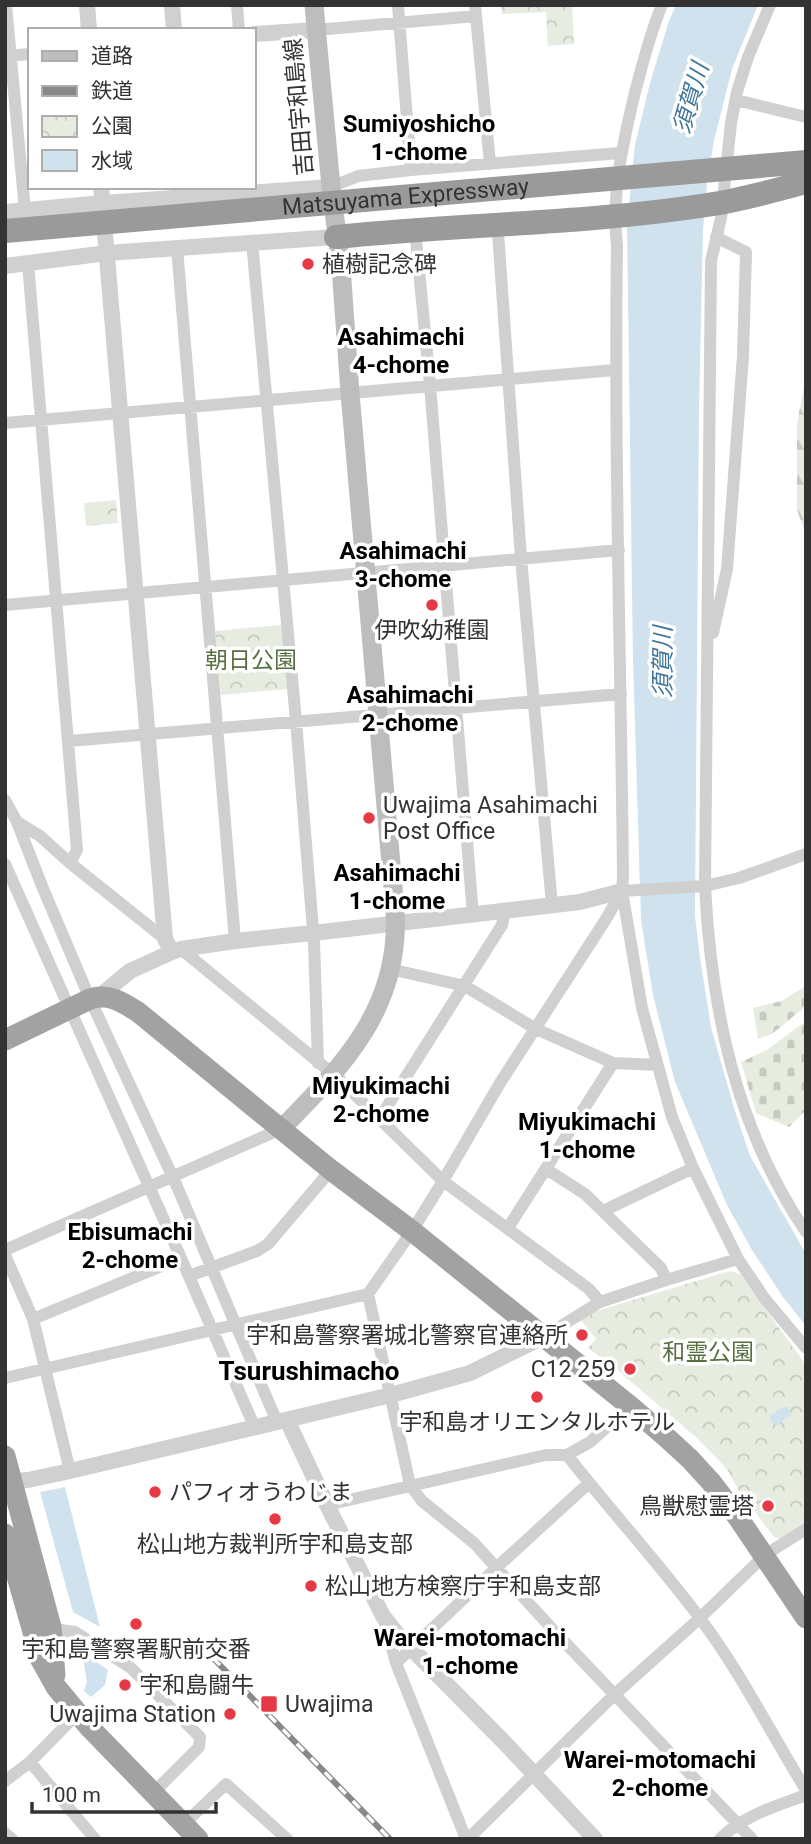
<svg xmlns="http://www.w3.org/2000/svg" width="811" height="1844" viewBox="0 0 811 1844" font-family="Roboto,'Noto Sans JP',sans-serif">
<defs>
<pattern id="forest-firs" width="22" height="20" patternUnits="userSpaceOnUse" patternTransform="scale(1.75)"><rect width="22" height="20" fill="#e6ecdf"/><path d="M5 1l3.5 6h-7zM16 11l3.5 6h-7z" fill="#c6cbc0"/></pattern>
<pattern id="cemetery-stones" width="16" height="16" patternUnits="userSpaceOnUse" patternTransform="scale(1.75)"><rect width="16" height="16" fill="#e6ecdf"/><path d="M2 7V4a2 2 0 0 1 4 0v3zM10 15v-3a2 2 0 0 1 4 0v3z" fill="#c6cbc0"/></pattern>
<pattern id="park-crowns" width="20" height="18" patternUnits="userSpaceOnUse" patternTransform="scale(1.75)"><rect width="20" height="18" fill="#e6ecdf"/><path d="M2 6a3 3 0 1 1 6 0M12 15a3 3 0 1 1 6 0" fill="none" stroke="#c6cbc0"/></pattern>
</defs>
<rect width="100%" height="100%" fill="#fff"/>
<!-- forest -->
<path fill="url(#forest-firs)" d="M806,375V535L797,510V424Z"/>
<!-- cemetery -->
<path fill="url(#cemetery-stones)" d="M806,986V1006L772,1034L758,1039L753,1008L781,1001Z
M806,1021V1110L789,1127L756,1113L741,1062L767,1050Z"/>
<!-- park -->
<path fill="url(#park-crowns)" d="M501,5H572L574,44L548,46L546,12L502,14Z
M116,500L118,523L86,526L84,503Z
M282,625L287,689L221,695L215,631Z
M730,1271L740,1274L806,1365V1523L781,1539L774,1537L738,1489L727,1469L698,1439L614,1367L588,1348L596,1339L581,1320L593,1312Z"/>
<!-- water -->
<path fill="#cfe2ee" d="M676,5H758L732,69L714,141L707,182L703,230L699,407L695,916L700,958L711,1027L734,1108L750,1156L806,1254V1326L783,1297L752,1250L727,1205L675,1082L653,995L641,920L633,660L627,225L635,145L650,83L669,21Z
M783,1407H788L791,1412L790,1415L778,1425L773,1424L770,1420L771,1415Z
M65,1487L100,1627L73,1612L40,1492Z
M82,1652L108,1670L105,1685L91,1697L84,1691L87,1682Z"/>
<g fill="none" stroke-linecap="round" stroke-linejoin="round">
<!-- minor -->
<path stroke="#d0d0d0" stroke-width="12" d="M6,5L25,211
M237,5L239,30
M398,5L411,170
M475,5L490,164
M662,5C650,33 643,63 635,92C623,143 611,194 617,246C614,456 621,666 623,876L622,891L642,1008L672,1117L693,1168L738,1259L765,1299L806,1348
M770,5L748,57L737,92L731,123L721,218L711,261L705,886C711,1009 736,1129 806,1232
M316,30L476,16
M5,56L30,54
M736,100L806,117
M331,187L358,176L411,170L620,153
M498,233L521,558L552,905
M416,239L430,385L473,915
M252,242L296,721L314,942L318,1063
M177,248L235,941
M28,263L77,850L70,863
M5,423L615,370
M5,605L619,550
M713,633L727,569L743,356L746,252L716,237
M69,741L621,694
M5,800L17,822L42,886L90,999L176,1184L277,1422
M17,822L40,836L70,863L165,939
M5,864L181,1258L255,1428
M622,891L705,886L739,878L806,854
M181,949L339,1079L443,1181L589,1289L600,1302
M390,969L465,986L536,1029L613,1063
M378,1117L383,1113L502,925L505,911
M546,1169L585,1194L661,1268L666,1280
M603,1211L693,1168
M508,1228L613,1063L657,1065
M5,1250L281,1129
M5,1255L33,1319L70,1471
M189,1276L257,1251L268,1244L331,1170
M368,1294L410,1485L422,1501L474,1543L555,1632L752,1839
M33,1319L181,1258
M543,1337L600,1302L666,1280L738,1259
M5,1378L368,1294L412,1231L443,1181L500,1083L606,919L622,891
M567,1455C610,1510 657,1561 699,1617C740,1671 770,1732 806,1790
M327,1505L546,1455H567L590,1442L630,1406
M384,1620L396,1663L466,1839
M46,1628L75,1632L131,1668L200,1737L199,1747L154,1792
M396,1663L496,1568L589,1483
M30,1762L95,1839
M5,1781L30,1762L77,1714
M184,1824L226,1784L287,1839
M5,1833L12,1839
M468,1839L614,1695L700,1618L765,1555L806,1529
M720,1839C742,1816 776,1806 806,1795"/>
<!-- tertiary -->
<path stroke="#d0d0d0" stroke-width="16" d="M87,5L89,30
M172,5L174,30
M254,34L316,30
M101,187L165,939L172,952
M5,212L103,203L331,187
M5,266L107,253L336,237
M100,996L130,971L172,952L181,949L235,941L313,933L580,902L622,891
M287,1420L327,1505L383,1616L398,1635L503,1741L595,1839
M5,1482L28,1480L70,1471L391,1395L470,1373L543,1337"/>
<!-- secondary -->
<path stroke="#bdbdbd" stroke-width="19" d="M281,1129C344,1065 401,1007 395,910L350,393L341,267L331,187L314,5"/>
<!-- trunk -->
<path stroke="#a2a2a2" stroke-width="21" d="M5,1040L90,999C109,993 122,1002 138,1012L331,1170L412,1231L630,1406L666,1437L690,1459L711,1482L737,1516L806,1618
M5,1456L51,1627L55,1675
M5,1534L41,1660L56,1687L90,1728L198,1839"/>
<!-- motorway -->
<g stroke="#9a9a9a" stroke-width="24">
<path id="s1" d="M5,231L806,162"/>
<path d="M336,237C460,224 585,224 707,205C741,200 773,191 806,182"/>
</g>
<defs>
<path id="rail" d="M213,1658L390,1839"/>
</defs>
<!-- rail casing -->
<use href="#rail" stroke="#888" stroke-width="6"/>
<!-- rail -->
<use href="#rail" stroke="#fff" stroke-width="3.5" stroke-dasharray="10" stroke-linecap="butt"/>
</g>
<!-- markers -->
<g fill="#e63946" stroke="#fff" stroke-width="2.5">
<circle cx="308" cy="264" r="7"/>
<circle cx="432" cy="605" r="7"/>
<circle cx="369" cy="818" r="7"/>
<circle cx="582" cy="1335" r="7"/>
<circle cx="630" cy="1369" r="7"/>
<circle cx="537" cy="1397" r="7"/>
<circle cx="155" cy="1492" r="7"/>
<circle cx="768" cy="1506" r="7"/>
<circle cx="275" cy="1519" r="7"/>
<circle cx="311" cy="1586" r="7"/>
<circle cx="136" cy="1624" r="7"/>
<circle cx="125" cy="1685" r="7"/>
<rect x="260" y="1695" width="18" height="18" rx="3.5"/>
<circle cx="230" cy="1714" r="7"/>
</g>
<g text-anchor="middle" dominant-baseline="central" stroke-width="7" stroke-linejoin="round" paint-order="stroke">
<!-- street labels -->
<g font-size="23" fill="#333" stroke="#fff">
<text transform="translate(299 107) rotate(-95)">吉田宇和島線</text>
<text stroke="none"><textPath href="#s1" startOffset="402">Matsuyama Expressway</textPath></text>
</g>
<!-- poi labels -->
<g font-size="23" fill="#333" stroke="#fff" text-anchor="start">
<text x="322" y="264">植樹記念碑</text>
<text x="432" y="630" text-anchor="middle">伊吹幼稚園</text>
<text x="383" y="805">Uwajima Asahimachi<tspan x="383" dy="26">Post Office</tspan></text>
<text x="568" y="1335" text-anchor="end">宇和島警察署城北警察官連絡所</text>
<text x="616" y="1369" text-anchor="end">C12 259</text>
<text x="537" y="1422" text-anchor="middle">宇和島オリエンタルホテル</text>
<text x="169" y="1492">パフィオうわじま</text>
<text x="754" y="1506" text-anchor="end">鳥獣慰霊塔</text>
<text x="275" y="1544" text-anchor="middle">松山地方裁判所宇和島支部</text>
<text x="325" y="1586">松山地方検察庁宇和島支部</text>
<text x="136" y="1649" text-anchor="middle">宇和島警察署駅前交番</text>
<text x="139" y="1685">宇和島闘牛</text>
<text x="285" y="1704">Uwajima</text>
<text x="216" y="1714" text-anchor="end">Uwajima Station</text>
</g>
<!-- park labels -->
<g font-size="23" fill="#56703f" stroke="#fff">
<text x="251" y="660">朝日公園</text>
<text x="708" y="1352">和霊公園</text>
</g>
<!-- water labels -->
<g font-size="24" font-style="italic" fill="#3f7597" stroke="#fff">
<text transform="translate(691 98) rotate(-74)">須賀川</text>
<text transform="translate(663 662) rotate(-90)">須賀川</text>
</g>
<!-- neighbourhood labels -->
<g font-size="24" font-weight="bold" fill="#000" stroke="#fff">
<text x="419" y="124">Sumiyoshicho<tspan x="419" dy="28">1-chome</tspan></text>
<text x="401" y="337">Asahimachi<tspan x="401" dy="28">4-chome</tspan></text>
<text x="403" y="551">Asahimachi<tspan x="403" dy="28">3-chome</tspan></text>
<text x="410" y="695">Asahimachi<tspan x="410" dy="28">2-chome</tspan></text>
<text x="397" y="873">Asahimachi<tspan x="397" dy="28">1-chome</tspan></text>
<text x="381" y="1086">Miyukimachi<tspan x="381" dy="28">2-chome</tspan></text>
<text x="587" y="1122">Miyukimachi<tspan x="587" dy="28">1-chome</tspan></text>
<text x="130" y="1232">Ebisumachi<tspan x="130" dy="28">2-chome</tspan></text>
<text x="470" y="1638">Warei-motomachi<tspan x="470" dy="28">1-chome</tspan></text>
<text x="660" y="1760">Warei-motomachi<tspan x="660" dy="28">2-chome</tspan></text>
</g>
<!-- quarter labels -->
<g font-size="26" font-weight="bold" fill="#000" stroke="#fff">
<text x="309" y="1371">Tsurushimacho</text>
</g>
</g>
<!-- border -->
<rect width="811" height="1844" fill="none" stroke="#333333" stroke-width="14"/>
<!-- legend -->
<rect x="28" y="28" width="228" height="161" fill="#ffffff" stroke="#adadad" stroke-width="2"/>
<rect x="42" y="51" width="35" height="10" fill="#bdbdbd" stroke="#adadad" stroke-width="2"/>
<text x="91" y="63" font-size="21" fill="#333333">道路</text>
<rect x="42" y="86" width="35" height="10" fill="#888888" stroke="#adadad" stroke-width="2"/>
<text x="91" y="98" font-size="21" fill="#333333">鉄道</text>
<rect x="42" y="116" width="35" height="21" fill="url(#park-crowns)" stroke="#adadad" stroke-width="2"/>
<text x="91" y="133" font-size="21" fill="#333333">公園</text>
<rect x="42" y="150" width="35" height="21" fill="#cfe2ee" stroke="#adadad" stroke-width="2"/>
<text x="91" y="168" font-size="21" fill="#333333">水域</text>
<!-- scale -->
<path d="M32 1802v10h184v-10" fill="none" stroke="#333333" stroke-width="3.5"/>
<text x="42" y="1802" font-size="21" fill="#333333" stroke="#ffffff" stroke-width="5" paint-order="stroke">100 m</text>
</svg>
